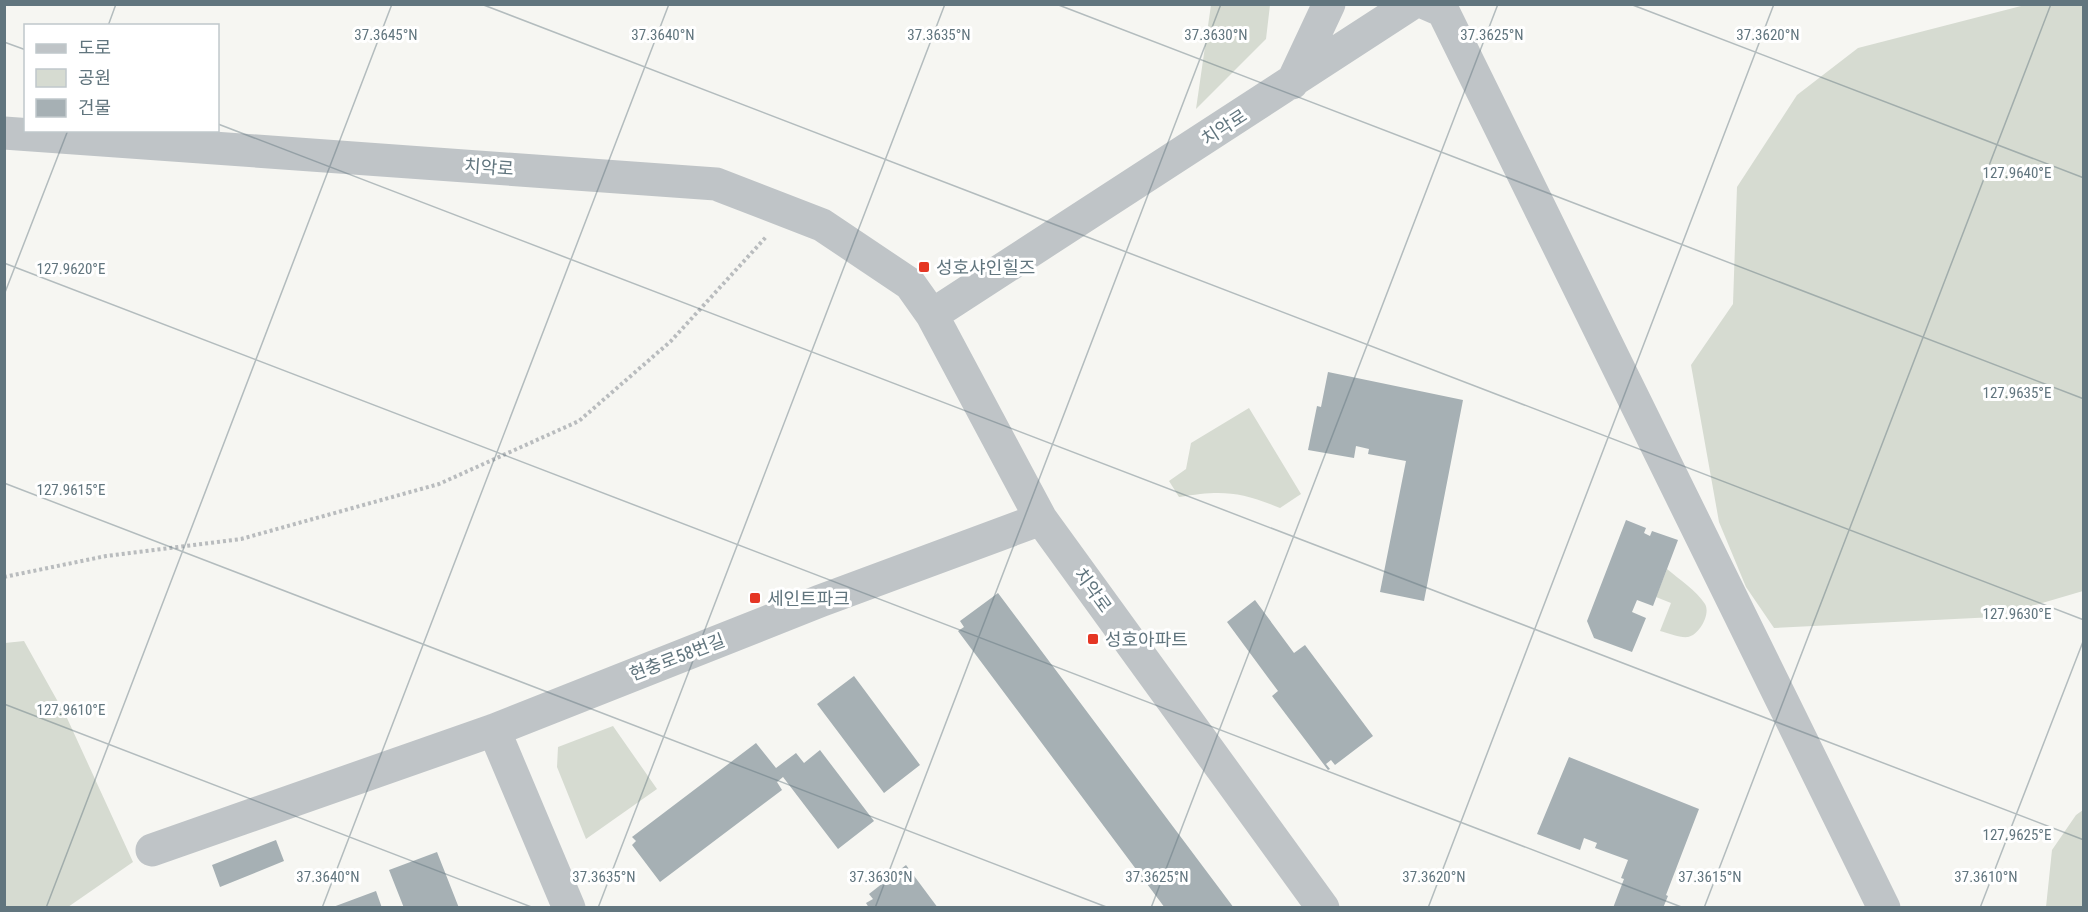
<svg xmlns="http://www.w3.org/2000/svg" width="2088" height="912" viewBox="0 0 2088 912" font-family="'Roboto Condensed','Noto Sans KR',sans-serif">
<rect width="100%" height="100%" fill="#f6f6f2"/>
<!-- green -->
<path fill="#d6dbd1" d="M1211,5H1270L1266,39L1196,109Z
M2025,5H2083V591L1995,617L1774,628L1746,587L1719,522L1691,365L1733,304L1737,187L1797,95L1858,48Z
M1249,408L1301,494L1280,508C1240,491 1221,490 1179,497L1169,481L1186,469L1191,443Z
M1667,569C1680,580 1696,590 1705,604C1711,614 1699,635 1688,637C1680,638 1668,633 1660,631L1671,603L1656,597Z
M24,641L67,718L133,862L68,907H5V643Z
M613,726L657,789L586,839L557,767L558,747Z
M2083,810V907H2046L2052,850L2076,815Z"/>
<!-- building -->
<path fill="#a6b0b4" d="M1328,372L1463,400L1424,601L1380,592L1406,461L1368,454L1369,449L1356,446L1354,458L1308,450L1317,406L1321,407Z
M1626,520L1646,528L1644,533L1650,536L1652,531L1678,540L1653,606L1637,600L1632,612L1646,618L1632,652L1594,638L1587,621Z
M998,593L1234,908H1165L958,631L964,627L960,621Z
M1255,600L1294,653L1305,645L1373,736L1335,765L1331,760L1326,764L1330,769L1328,770L1272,696L1278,691L1227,622Z
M854,676L920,765L884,793L817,704Z
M756,743L776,768L796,753L804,763L820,750L874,821L838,849L783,777L777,782L782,790L660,882L632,845L636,841L632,837Z
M1569,757L1699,809L1666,895L1668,896L1663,908H1613L1624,879L1621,878L1628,860L1595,848L1597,843L1584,838L1580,850L1537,834Z
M276,840L284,861L220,887L212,865Z
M437,852L459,908H404L389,870Z
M906,865L938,908H869L866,903L873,899L869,894Z
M376,891L382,908H333V907Z"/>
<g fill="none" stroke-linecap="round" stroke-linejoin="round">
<!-- path -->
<path stroke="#b9bcbe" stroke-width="4" stroke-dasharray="3 3" stroke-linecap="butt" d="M4,577L106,556L241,539L439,484L579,421L671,341L766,237"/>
<!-- minor -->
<path stroke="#bfc4c7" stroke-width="33" d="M1427,4L1443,11L1884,908
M1292,83L1329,4
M4,133L716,184L822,225L910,284L932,315L1041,519L1323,908
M932,315L1411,4
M494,730L569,908
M152,850L494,730L820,601L1041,519"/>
</g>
<!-- ticks -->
<path fill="none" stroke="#61757e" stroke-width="1.5" stroke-opacity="0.45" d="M481,4L2084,620M1056,4L2084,399M1630,4L2084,178M108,26L116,4M4,42L26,50M218,124L2084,840M4,263L1684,908M4,295L68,130M4,483L1109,908M4,704L534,908M46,908L392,4M322,908L669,4M598,908L945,4M875,908L1221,4M1151,908L1498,4M1428,908L1774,4M1704,908L2051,4M1980,908L2084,639"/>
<!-- markers -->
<g fill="#e53624" stroke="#fff" stroke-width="2">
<rect x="918" y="261" width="12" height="12" rx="3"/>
<rect x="749" y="592" width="12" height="12" rx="3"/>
<rect x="1087" y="633" width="12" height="12" rx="3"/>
</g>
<g text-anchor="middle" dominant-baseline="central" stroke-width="6" stroke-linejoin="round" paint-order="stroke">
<!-- street labels -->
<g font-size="18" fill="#61757e" stroke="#fff">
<text transform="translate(1224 127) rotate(-33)">치악로</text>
<text transform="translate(489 167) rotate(4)">치악로</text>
<text transform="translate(1093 590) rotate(54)">치악로</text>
<text transform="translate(677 657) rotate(-21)">현충로58번길</text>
</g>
<!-- poi labels -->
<g font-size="18" fill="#61757e" stroke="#fff" text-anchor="start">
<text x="936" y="267">성호샤인힐즈</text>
<text x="767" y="598">세인트파크</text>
<text x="1105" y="639">성호아파트</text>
</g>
</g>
<g font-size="15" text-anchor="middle" fill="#61757e" stroke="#fff" stroke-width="6" stroke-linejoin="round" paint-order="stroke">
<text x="386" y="40">37.3645°N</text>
<text x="663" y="40">37.3640°N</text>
<text x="1216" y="40">37.3630°N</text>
<text x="1492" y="40">37.3625°N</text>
<text x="1768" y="40">37.3620°N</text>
<text x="939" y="40">37.3635°N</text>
<text x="2017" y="178">127.9640°E</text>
<text x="71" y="274">127.9620°E</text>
<text x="2017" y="398">127.9635°E</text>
<text x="71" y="495">127.9615°E</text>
<text x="2017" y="619">127.9630°E</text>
<text x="71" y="715">127.9610°E</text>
<text x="2017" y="840">127.9625°E</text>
<text x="328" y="882">37.3640°N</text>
<text x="604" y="882">37.3635°N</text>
<text x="881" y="882">37.3630°N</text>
<text x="1157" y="882">37.3625°N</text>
<text x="1434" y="882">37.3620°N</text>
<text x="1710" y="882">37.3615°N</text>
<text x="1986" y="882">37.3610°N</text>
</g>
<!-- border -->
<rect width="2088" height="912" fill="none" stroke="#61757e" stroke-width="12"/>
<!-- legend -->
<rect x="24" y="24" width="195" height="108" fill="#ffffff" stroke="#c0c8cb" stroke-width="1.5"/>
<rect x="36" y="44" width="30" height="9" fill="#bfc4c7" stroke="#c0c8cb" stroke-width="1.5"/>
<text x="78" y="54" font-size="18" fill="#61757e">도로</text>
<rect x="36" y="69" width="30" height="18" fill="#d6dbd1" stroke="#c0c8cb" stroke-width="1.5"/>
<text x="78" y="84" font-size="18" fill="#61757e">공원</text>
<rect x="36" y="99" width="30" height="18" fill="#a6b0b4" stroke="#c0c8cb" stroke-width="1.5"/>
<text x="78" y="114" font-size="18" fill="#61757e">건물</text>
</svg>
